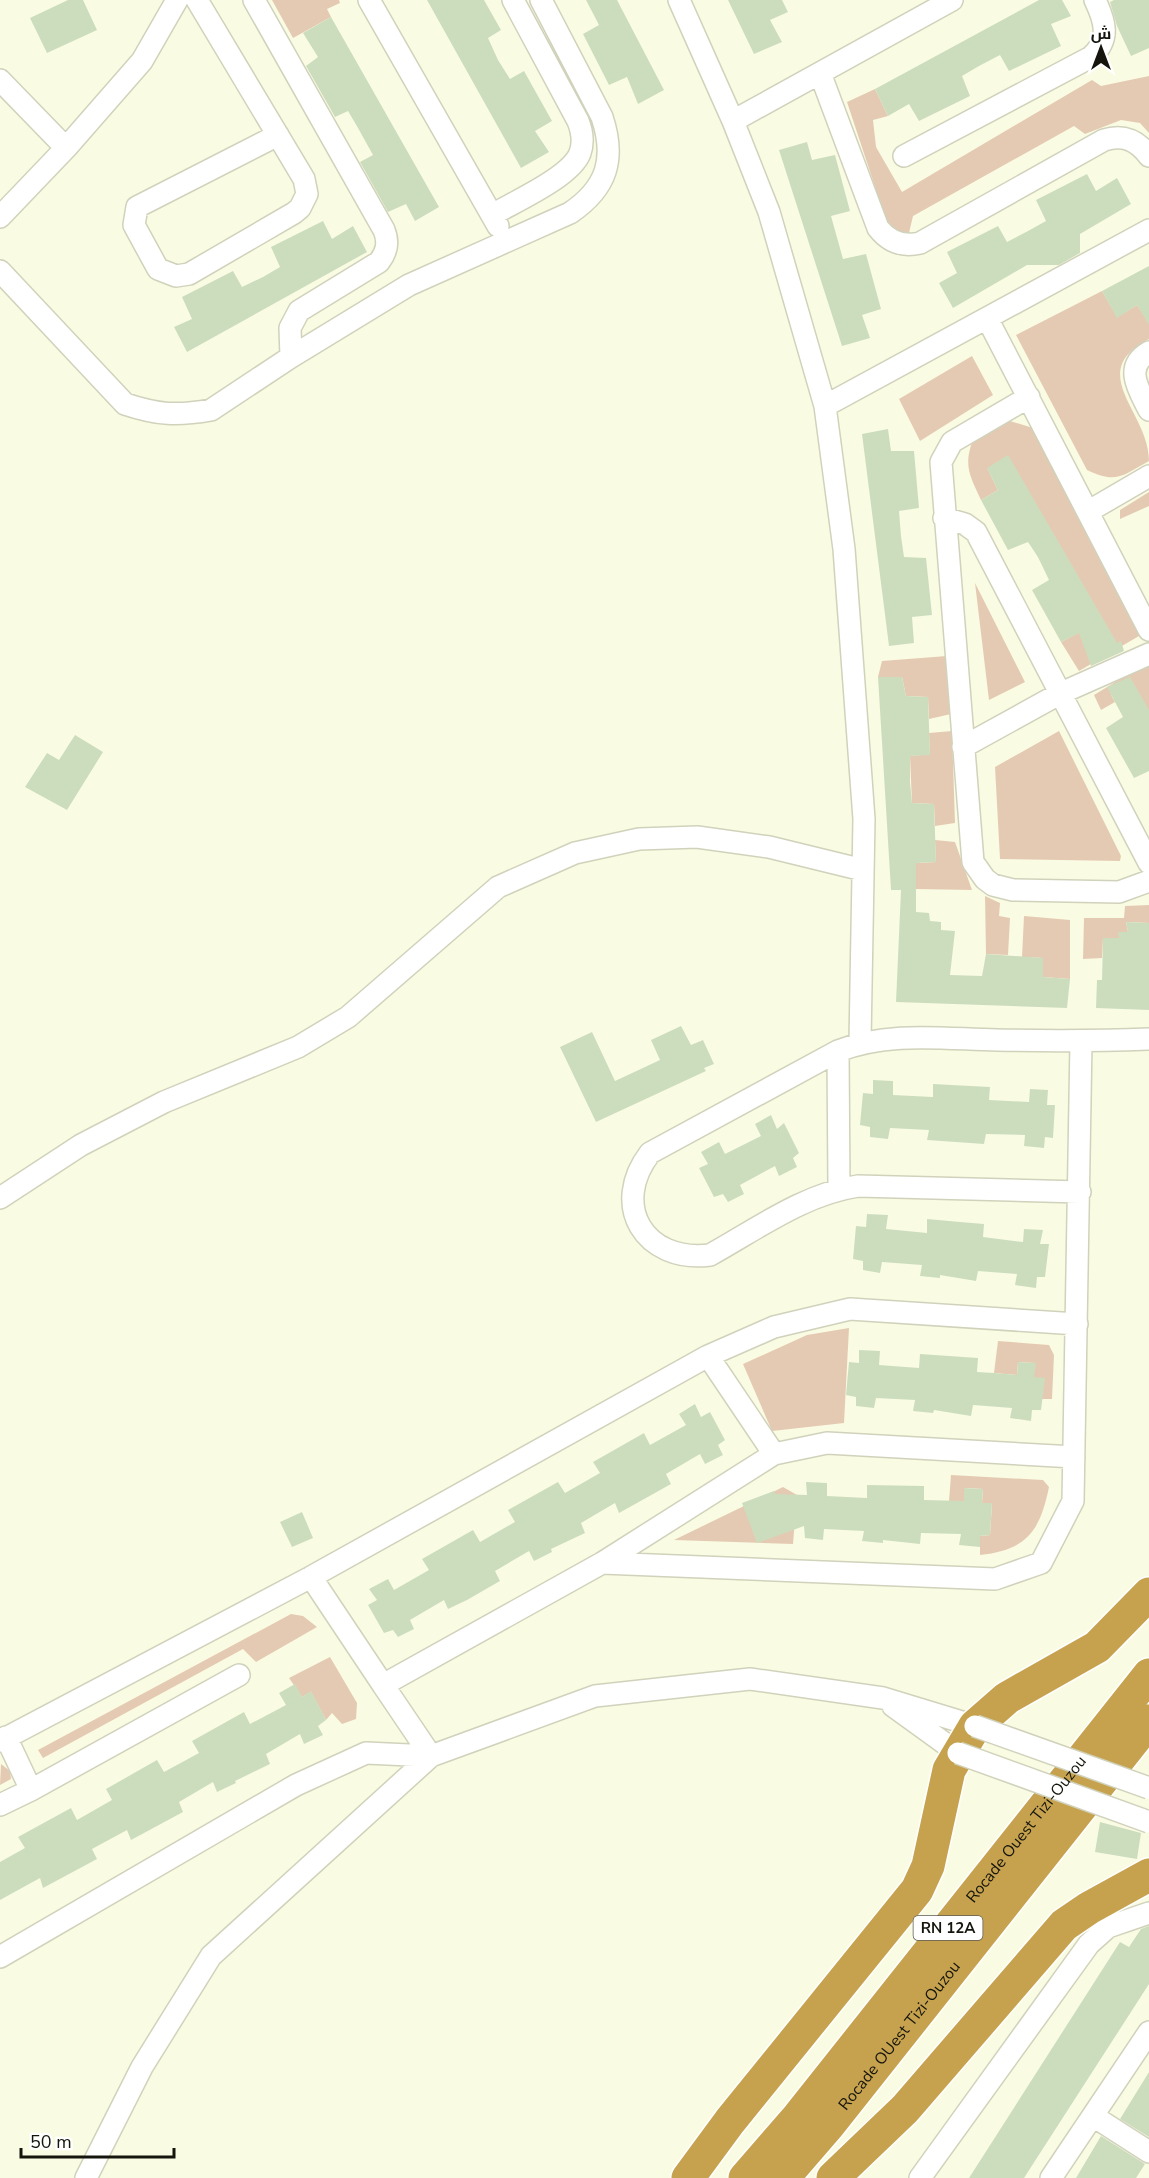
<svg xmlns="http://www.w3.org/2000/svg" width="1149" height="2178" viewBox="0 0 1149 2178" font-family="'Nunito Sans',Cairo,sans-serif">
<rect width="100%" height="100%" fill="#fafbe3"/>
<!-- green -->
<path fill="#e5cab3" d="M272,0H339L340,3L327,9L331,17L293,38Z
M1149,76V133L1140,123L1121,120L1085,134L1074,126L913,216L909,233L898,236L890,232L847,102L875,89L888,116L873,120L876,147L902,192L1092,80L1101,86Z
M1102,291L1117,317L1137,305L1149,321V339C1084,373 1149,411 1149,461C1122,476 1116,484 1087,470L1016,335Z
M972,356L993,395L920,441L899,399Z
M1010,421L1033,428L1142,623L1139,636L1079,671L1061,642L1080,632L1092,651L987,468L998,490L981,500C969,474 963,465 974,437Z
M1149,492V506L1120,519V510Z
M975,583L1025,682L989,700Z
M947,656L951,714L929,719L928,697L906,696L902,677H878L882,661Z
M1143,665L1149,666V711L1111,695L1115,702L1101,710L1094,695Z
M952,731L955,823L935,826L934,804L912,803L910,756L930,754L929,733Z
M1059,731L1121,856L1120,861L1000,859L995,767Z
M935,840L955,842L972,890L916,889V863L936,862Z
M985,896L1000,903L999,916L1010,918L1008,955L986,954Z
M1149,905V923L1126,922L1128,932L1119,938H1103L1102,958L1083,959L1084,918H1124L1125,906Z
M1024,916L1070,920V979L1043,977V958L1022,957Z
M849,1328L844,1423L772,1431L743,1364L807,1335Z
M998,1341L1049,1345L1054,1355L1052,1399H1042L1034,1377V1363L1018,1362L1017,1375L994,1373Z
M951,1475L1043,1480L1049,1487C1040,1531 1027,1550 980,1555V1536L990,1535L992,1504L982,1503L983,1489L965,1488L964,1501H949Z
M783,1487L797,1495L793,1544L674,1540Z
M291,1614L303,1616L317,1627L256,1662L243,1649L43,1758L38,1750Z
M330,1657L357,1703L356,1719L342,1724L332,1713L326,1720L311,1692L302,1697L289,1678Z
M1,1764L10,1771L11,1779L0,1785Z"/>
<!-- building -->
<path fill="#ccddbe" d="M68,0H83L97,30L47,53L30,18Z
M427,0H484L501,30L488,38L498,60L510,79L524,71L552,121L535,131L549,152L521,168Z
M586,0H617L664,90L638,104L627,77L609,85L583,34L599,25Z
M728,0H782L788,12L770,20L782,42L754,54Z
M1039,0H1062L1071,16L1051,24L1061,46L1009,71L1000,55L979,66L962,76L970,96L919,121L909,104L888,116L875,89Z
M1114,0H1149V48L1131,56L1117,26L1110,2Z
M331,17L439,207L415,221L406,204L388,212L360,162L373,155L358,128L348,111L335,117L306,66L318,57L303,33Z
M807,142L812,160L835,155L850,211L831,216L843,259L866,254L881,309L862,315L870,338L842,346L779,150Z
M1087,174L1096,191L1117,178L1131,204L1080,234V253L1059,265H1027L953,308L939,283L957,273L947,252L998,226L1007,242L1028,231L1046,221L1036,200Z
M323,221L332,239L353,226L367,252L187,352L174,327L192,319L182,297L233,271L242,287L263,277L280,267L271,247Z
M1149,266V325L1137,305L1117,318L1102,291Z
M888,429L891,451H914L919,508L899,511L901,536L904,557L926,558L932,615L912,617L914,643L889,646L862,434Z
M1008,455L1117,643L1121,641L1124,651L1091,666L1079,633L1061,642L1032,590L1049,580L1038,557L1028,542L1008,550L981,500L998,490L987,468Z
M878,677H902L906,696L928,697L930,755L910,756V782L912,803L934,804L936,862L916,863V912L929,913L930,921L941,922V930L955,931L950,975L982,976L986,954L1043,958V977L1070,979L1067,1008L896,1002L901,890H891Z
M1130,677L1149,710V771L1134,778L1106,728L1123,717L1107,687Z
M75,735L103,752L67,810L25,787L47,753L59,760Z
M1126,922L1149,923V1010L1096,1008L1097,980H1102L1103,938H1119L1118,932H1128Z
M681,1026L691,1045L703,1040L714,1064L704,1068L706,1071L596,1122L560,1047L592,1032L615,1081L660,1060L651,1040Z
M873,1080L893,1081V1095L933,1097V1084L990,1087L989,1100L1029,1102L1030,1089L1048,1090L1047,1105H1055L1053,1138L1045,1137L1044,1148L1024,1146L1025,1135L986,1134L984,1144L927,1140L929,1130L890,1128L888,1139L870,1137V1127L860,1125L863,1093L873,1094Z
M771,1115L777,1129L784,1123L799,1153L793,1158L797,1167L779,1176L775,1166L740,1185L744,1194L728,1202L723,1194L714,1197L699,1168L708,1164L701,1152L719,1142L725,1154L761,1136L755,1124Z
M867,1214L888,1215L886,1229L927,1233V1219L960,1222L984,1224L983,1237L1023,1242L1024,1229L1043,1230L1040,1244H1049L1045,1277H1037L1036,1288L1015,1285L1017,1274L978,1271L976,1281L940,1275V1278L920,1276L922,1265L882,1262L880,1273L863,1270V1261L853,1259L856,1226L866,1227Z
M859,1350L880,1351L879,1365L919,1368L920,1354L978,1358L977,1372L994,1373L1017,1375L1018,1362L1036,1363L1034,1377L1045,1378L1041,1410H1032L1031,1421L1010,1418L1012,1408L973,1405L971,1416L934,1410L933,1413L913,1411L915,1400L876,1398L874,1408L856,1406V1397L846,1395L849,1362L859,1363Z
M695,1404L701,1417L710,1412L725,1440L718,1445L723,1455L705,1464L700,1454L666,1474L671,1484L637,1503L619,1513L615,1503L581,1523L585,1533L551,1549L552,1552L534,1561L529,1551L495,1571L500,1581L467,1600L448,1609L444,1600L410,1620L414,1629L398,1637L393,1630L384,1633L368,1605L377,1600L369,1589L388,1579L394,1590L429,1570L422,1559L473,1530L480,1542L515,1522L508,1510L524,1501L558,1482L565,1493L600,1473L593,1462L644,1433L650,1445L686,1425L679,1414Z
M806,1482L827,1483V1496L867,1498V1485L924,1486V1500L964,1501V1488L983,1489L982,1503H992L990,1535L980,1536V1547L959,1545L961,1534L921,1533L920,1544L883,1540V1543L862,1541L864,1531L824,1529L823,1540L805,1538L804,1526L757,1543L742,1503L774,1491L775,1494L807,1495Z
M302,1512L313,1538L292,1547L280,1522Z
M295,1684L302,1697L311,1691L326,1720L318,1726L323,1735L304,1744L300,1734L266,1754L270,1764L235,1781L236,1783L217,1792L213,1782L179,1802L183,1812L131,1840L127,1830L92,1849L97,1859L43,1888L40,1878L0,1900V1862L25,1848L18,1837L71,1808L77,1820L112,1800L106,1789L157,1760L164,1772L199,1753L192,1741L244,1712L250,1724L286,1705L279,1693Z
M1100,1822L1141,1833L1137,1859L1095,1852Z
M1149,1926V1984L1024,2178H969L1120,1942L1129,1947L1141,1929Z
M1149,2072V2137L1120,2119Z
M1101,2136L1145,2164L1136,2178H1076Z"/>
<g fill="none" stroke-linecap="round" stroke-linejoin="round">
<defs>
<path id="street" d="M197,0L304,179L307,194L300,208L294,213L189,274L176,276L158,269L134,225L137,207L278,135
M254,0L384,230C389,242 387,252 379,262L299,311L290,328L291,357
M369,0L498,226
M679,0L733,121L769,212L825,406L844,549L864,819L860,1042
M820,73L878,228C889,242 903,247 920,243L1104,140C1123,134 1137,140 1149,156
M0,80L66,148
M733,121L952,0
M904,156L1091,57C1111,39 1105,21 1095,0
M492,215C514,202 571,177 580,153C584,142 582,131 578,121L513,0
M0,217L66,148L142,61L177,0
M0,271L125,404C158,415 177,416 211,410L291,357L409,285L570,213C607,188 616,159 602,117L541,0
M988,320L1149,630
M1149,352C1123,367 1139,390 1149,410
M1029,397L952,442L941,462L973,862L985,879L993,885L1013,890L1119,892L1149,881
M825,406L1149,230
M1089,511L1149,476
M944,518L965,524L976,532L1149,863
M963,747L1059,694L1149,654
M838,1051L839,1189
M1080,1192L858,1186C804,1194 757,1229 710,1255C644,1263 610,1205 650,1153L838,1051C889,1031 943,1039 997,1040C1048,1041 1098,1041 1149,1039
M0,1198L81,1145L164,1102L298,1047L348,1017L498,887L575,853L639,839L697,837L769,847L863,870
M1077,1324L850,1309L774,1327L708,1356L311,1577L383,1685L602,1563L995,1579L1041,1563L1073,1501L1081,1042
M774,1454L827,1443L1074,1457
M602,1563L774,1454L708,1356
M383,1685L431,1756
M893,1706L958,1753
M6,1737L31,1790L239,1675
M0,1741L311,1577
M0,1805L31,1790
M0,1957L296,1785L366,1753L431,1756
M1093,2116L1149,2152
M86,2178L142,2067L211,1956L431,1756L595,1696L750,1679L883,1698L975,1726
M920,2178L1089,1944L1108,1927L1149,1913
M1051,2178L1149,2032"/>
<g id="highway">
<path d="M688,2178L730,2121L917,1890L928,1866L949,1770L975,1726L1007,1698L1097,1647L1149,1594"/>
<path id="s1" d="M745,2178L798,2117L1149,1675"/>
<path id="s2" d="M783,2178L828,2126L1149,1721"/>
<path d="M833,2178L905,2109L1064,1925L1089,1908L1149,1875"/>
</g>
</defs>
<!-- street casing -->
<use href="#street" stroke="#d1d2bb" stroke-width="24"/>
<!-- highway casing -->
<use href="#highway" stroke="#fff" stroke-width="36"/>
<!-- street -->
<use href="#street" stroke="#fff" stroke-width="21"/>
<!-- highway -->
<use href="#highway" stroke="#c7a24e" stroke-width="33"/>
<defs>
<path id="street-bridge" d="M975,1726L1149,1788
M958,1753L1149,1822"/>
</defs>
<!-- street-bridge casing -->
<use href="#street-bridge" stroke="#d1d2bb" stroke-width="24" stroke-linecap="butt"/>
<!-- street-bridge -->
<use href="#street-bridge" stroke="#fff" stroke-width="21"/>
</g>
<g text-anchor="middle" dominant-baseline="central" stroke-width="4.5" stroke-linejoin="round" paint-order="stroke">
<!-- shield labels -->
<rect fill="#fff" stroke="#5b5b56" stroke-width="1.5" x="913.5" y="1916" width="69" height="24" rx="4.5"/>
<g font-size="15" font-weight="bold" fill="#15150d">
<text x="948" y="1928">RN 12A</text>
</g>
<!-- street labels -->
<g font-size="16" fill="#15150d" stroke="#fff">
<text stroke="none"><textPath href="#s1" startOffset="448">Rocade Ouest Tizi-Ouzou</textPath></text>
<text stroke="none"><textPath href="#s2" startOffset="184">Rocade OUest Tizi-Ouzou</textPath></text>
</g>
</g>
<!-- north arrow -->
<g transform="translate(1101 48)" stroke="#ffffff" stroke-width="4.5" paint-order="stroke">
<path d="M0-4.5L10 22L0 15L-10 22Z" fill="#15150d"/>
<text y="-9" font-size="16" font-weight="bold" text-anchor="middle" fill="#15150d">ش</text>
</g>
<!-- scale -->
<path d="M21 2148v9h153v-9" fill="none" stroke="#15150d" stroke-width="3"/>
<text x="30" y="2148" font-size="18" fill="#15150d" stroke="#ffffff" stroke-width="4.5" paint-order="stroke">50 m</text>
</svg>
